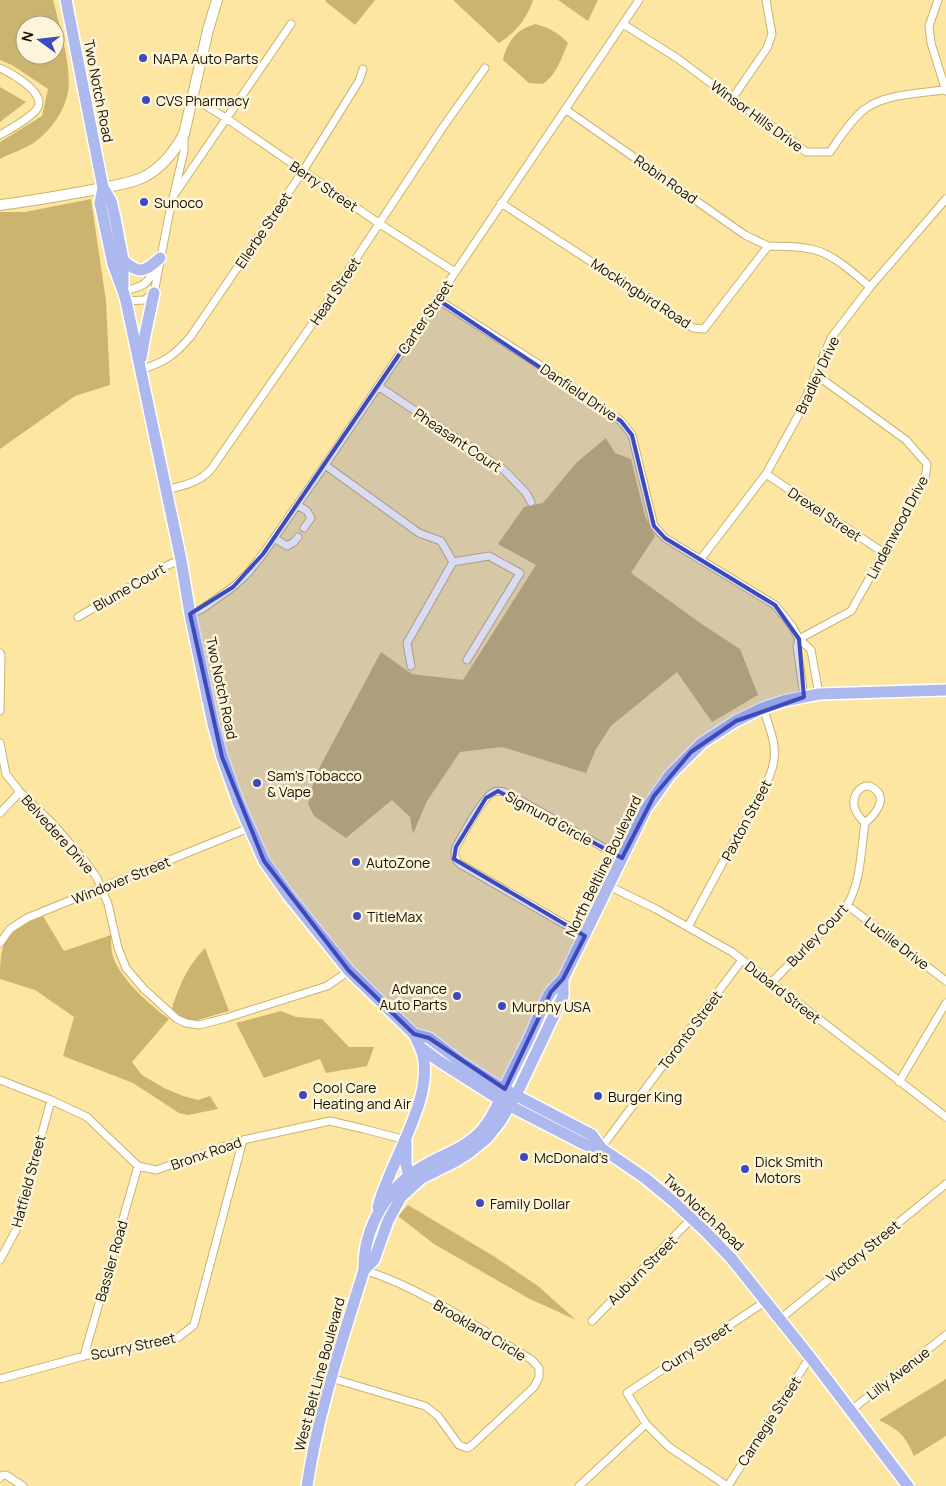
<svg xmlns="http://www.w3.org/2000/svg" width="946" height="1486" viewBox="0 0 946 1486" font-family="Manrope,sans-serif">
<rect width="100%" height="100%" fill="#fde6a2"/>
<!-- green -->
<path fill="#cab46f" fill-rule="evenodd" d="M0,0H53C59,24 72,67 68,91C65,111 51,130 35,142C25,149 11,153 0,159V142L42,116L48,89L12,65L0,60ZM25,25H55V55H25Z
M326,0H375L355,25L325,1Z
M453,0H533C527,19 515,33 499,43Z
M558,0H598L588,21Z
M535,24C549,28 558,32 568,43C561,59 557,74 543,84L529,83L503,60C505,48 513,35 523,29C526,27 531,26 535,24Z
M0,87L26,102L0,122Z
M91,199L106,301L110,385L75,396L0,449V212H25Z
M606,438L615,453L631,459L645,516L655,536L631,573L703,625L740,649L758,695L712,722L677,672L611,726L596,749L586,773L502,747L460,752L427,801L413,834L410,817L392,800L346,838L314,816L308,804L315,776L381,652L412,674L463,680L536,565L498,544L524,507L543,503L577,462Z
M43,916L64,951L111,935C111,944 111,953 115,962C126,984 150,1005 169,1019L132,1062L142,1075L164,1088L183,1096L198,1100L210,1096L218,1109L188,1115L179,1113L133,1083L63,1056L74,1017L35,990L0,979C0,938 6,932 43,916Z
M205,948L229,1011L194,1021L176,1015L172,1008C180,984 187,967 205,948Z
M281,1011L296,1017L322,1019L349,1047H374L367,1066L326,1073L320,1059L264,1078L236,1023Z
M408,1205L495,1257L538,1286L576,1320L528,1298L434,1244L398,1216Z
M946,1379V1436L914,1456C904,1434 900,1431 879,1420Z"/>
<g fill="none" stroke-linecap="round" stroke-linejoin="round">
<defs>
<path id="street" d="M938,0L929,26L931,43L946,91
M623,24L677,58L732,99L784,134L806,152H830C838,140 853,117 865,109C885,94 920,93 944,90
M0,68C11,73 45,92 38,107C33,117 10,129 0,135
M732,99L767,48L772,34L766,0
M192,101L203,104L226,118L380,224L455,272
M565,109L745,235L768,246
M174,195L291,24
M501,203L693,328L704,329L768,246C784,246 799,246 815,250C834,255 855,274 870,287
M123,291C144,287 148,284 157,265
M437,299L546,369L621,421L632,435L654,526L665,538L775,605L792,626L799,639L811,650L819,694
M126,301L144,300L154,293L169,215L184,151V135
M140,370C165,362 174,356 191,336L303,171L359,81L363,69
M378,386L504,470L526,493L531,502
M325,465L419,533L441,541L453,562
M766,474L884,553
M166,490C184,485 200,483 212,468L326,304L443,127L485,68
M297,505L307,511L311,518L304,528
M274,538L287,546L294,542L298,537
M700,560L766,474L798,416L831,338L870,287L946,199
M190,614L202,609L233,587L248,573L263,554L325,465L639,0
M78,617L168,565L181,560
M799,639L851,611L925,479L927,464L906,440L815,374
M799,639L797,646L804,697
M0,653L1,655L0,711
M411,666L407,643L453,562L489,556L520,573L467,660
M0,743L6,774L20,792L53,824L85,861L97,878L108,904L118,948L126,968L144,989L177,1019L186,1023L199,1025L226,1018L327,986L349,971
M0,813L20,792
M609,886L656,909L732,952L946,1117
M847,905L946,981
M688,927L770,775C780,750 771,732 763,708
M585,936L460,864C454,859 454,855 456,847C462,836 484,795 494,792C499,790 504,792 509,794L622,858
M0,943L10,929L27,918L251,827
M771,983L847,905C861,883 861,849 865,823C861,819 857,815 855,809C851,798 858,785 870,786C890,796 877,813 865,823
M0,1080L51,1100L87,1117L138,1166L156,1170L243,1140L330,1121L364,1129L406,1140
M899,1082L946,1003
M601,1148L742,960
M0,1260L16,1230L51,1100
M780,1319L946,1184
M592,1321L692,1218
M84,1356L138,1166
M331,1378L425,1406L438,1416L459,1445L467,1448L471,1446L534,1387L539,1377V1368L532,1360C478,1328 424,1289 364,1270
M0,1379L84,1356L179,1337L194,1325L243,1140
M850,1411L946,1335
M0,1478L1,1476L6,1475L23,1486
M579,1486L646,1424
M727,1486L669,1447L646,1424L627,1393L766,1301
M728,1486L810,1357"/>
<path id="secondary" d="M0,205C33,201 65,195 98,189C114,185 131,184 146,176C163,166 175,151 184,134L208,30L217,0"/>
<path id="primary" d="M66,0L103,188L100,203L113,264L123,291L126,301L181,560L190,614L213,724L222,757L238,802L264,861L288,895L349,971L414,1034L420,1047L439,1061L494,1096L516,1109L586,1145L601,1148
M103,188L111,201L115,218L123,260V285
M123,260C139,275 145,272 160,258
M141,358L145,335L154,293
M414,1034L429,1038L463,1064L496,1085L592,1135L601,1148L645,1178L674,1202L705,1231L731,1258L810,1357L908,1486
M406,1141V1164L410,1182
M378,1207C389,1162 440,1091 420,1047
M364,1270L374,1260L388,1221L401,1197L422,1178L456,1161L470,1152L487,1138L500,1122L520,1087L563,996V979
M307,1486C318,1412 342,1341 364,1270C363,1227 389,1184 427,1164C447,1153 467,1147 482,1130C494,1115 500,1100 507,1083C514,1068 522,1053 529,1038C536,1023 542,1007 550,993C554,988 559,983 563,979L646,809L670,775L702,743L736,721L763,708L784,701L819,694L946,690"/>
</defs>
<!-- street casing -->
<use href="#street" stroke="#c9b370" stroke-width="9"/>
<!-- secondary casing -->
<use href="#secondary" stroke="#c9b370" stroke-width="12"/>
<!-- primary casing -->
<use href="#primary" stroke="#fff" stroke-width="14"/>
<!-- street -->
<use href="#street" stroke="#fff" stroke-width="7"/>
<!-- secondary -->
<use href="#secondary" stroke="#fff" stroke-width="10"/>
<!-- primary -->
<use href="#primary" stroke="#acb8ee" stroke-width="11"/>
</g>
<!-- marked area -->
<path fill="#3c4abe" fill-opacity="0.2" stroke="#3c4abe" stroke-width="4" stroke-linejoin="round" d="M437,299L621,421L632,435L654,526L665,538L775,605L799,639L804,697L736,721L691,752L654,796L622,858L498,791L486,798L456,847L454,859L585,936L563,979L551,992L505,1089L429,1038L414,1034L349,971L264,861L222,757L190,614L233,587L263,554Z"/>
<!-- markers -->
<g fill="#3c4abe" stroke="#fdf5da" stroke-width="2">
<circle cx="143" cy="58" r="5"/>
<circle cx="146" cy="100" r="5"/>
<circle cx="144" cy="202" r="5"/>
<circle cx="257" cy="783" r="5"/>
<circle cx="356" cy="862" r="5"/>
<circle cx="357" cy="916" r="5"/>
<circle cx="457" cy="996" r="5"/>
<circle cx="502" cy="1006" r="5"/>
<circle cx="303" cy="1095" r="5"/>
<circle cx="598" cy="1096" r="5"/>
<circle cx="524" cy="1157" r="5"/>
<circle cx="745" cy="1169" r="5"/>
<circle cx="480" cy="1203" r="5"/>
</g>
<g text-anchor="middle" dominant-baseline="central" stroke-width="5" stroke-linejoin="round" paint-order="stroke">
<!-- poi labels -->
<g font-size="14" fill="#170f00" stroke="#fdf5da" text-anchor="start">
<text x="153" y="58">NAPA Auto Parts</text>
<text x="156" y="100">CVS Pharmacy</text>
<text x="154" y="202">Sunoco</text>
<text x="267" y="775">Sam's Tobacco<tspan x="267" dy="16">&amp; Vape</tspan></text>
<text x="366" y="862">AutoZone</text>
<text x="367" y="916">TitleMax</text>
<text x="447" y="988" text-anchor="end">Advance<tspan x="447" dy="16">Auto Parts</tspan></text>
<text x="512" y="1006">Murphy USA</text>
<text x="313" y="1087">Cool Care<tspan x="313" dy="16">Heating and Air</tspan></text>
<text x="608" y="1096">Burger King</text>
<text x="534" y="1157">McDonald's</text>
<text x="755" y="1161">Dick Smith<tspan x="755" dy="16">Motors</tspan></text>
<text x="490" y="1203">Family Dollar</text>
</g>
<!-- street labels -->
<g font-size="14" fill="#170f00" stroke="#fdf5da">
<text transform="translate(99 91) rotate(79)">Two Notch Road</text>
<text transform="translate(757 116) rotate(36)">Winsor Hills Drive</text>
<text transform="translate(666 179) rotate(35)">Robin Road</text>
<text transform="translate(324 186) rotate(34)">Berry Street</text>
<text transform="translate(263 230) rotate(-56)">Ellerbe Street</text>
<text transform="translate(335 291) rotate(-56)">Head Street</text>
<text transform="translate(641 293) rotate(33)">Mockingbird Road</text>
<text transform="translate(425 317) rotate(-56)">Carter Street</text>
<text transform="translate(817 375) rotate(-65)">Bradley Drive</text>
<text transform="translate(579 392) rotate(34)">Danfield Drive</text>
<text transform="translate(458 440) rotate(34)">Pheasant Court</text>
<text transform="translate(825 514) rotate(34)">Drexel Street</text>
<text transform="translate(897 527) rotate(-62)">Lindenwood Drive</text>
<text transform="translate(129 587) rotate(-30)">Blume Court</text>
<text transform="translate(222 688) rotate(78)">Two Notch Road</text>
<text transform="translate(549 818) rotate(29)">Sigmund Circle</text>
<text transform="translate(746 820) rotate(-62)">Paxton Street</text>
<text transform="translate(58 834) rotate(48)">Belvedere Drive</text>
<text transform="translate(603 866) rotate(-64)">North Beltline Boulevard</text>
<text transform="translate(121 880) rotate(-22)">Windover Street</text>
<text transform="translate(817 935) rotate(-46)">Burley Court</text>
<text transform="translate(897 943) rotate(37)">Lucille Drive</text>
<text transform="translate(783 992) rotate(38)">Dubard Street</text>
<text transform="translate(690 1030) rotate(-53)">Toronto Street</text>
<text transform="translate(206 1153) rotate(-19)">Bronx Road</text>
<text transform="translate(28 1181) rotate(-75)">Hatfield Street</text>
<text transform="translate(704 1212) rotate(43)">Two Notch Road</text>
<text transform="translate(863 1251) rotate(-39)">Victory Street</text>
<text transform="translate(111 1261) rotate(-74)">Bassler Road</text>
<text transform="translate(642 1270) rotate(-45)">Auburn Street</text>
<text transform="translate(480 1330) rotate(31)">Brookland Circle</text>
<text transform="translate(133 1346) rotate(-12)">Scurry Street</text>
<text transform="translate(696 1347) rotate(-33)">Curry Street</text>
<text transform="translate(898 1373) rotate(-38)">Lilly Avenue</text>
<text transform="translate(319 1374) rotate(-75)">West Belt Line Boulevard</text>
<text transform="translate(769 1421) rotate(-57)">Carnegie Street</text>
</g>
</g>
<!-- north arrow -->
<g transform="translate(40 40) rotate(285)"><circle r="24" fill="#fdf5da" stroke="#a19983"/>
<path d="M0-4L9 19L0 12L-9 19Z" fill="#3c4abe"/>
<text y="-8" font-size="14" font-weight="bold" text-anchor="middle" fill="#170f00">N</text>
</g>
</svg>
